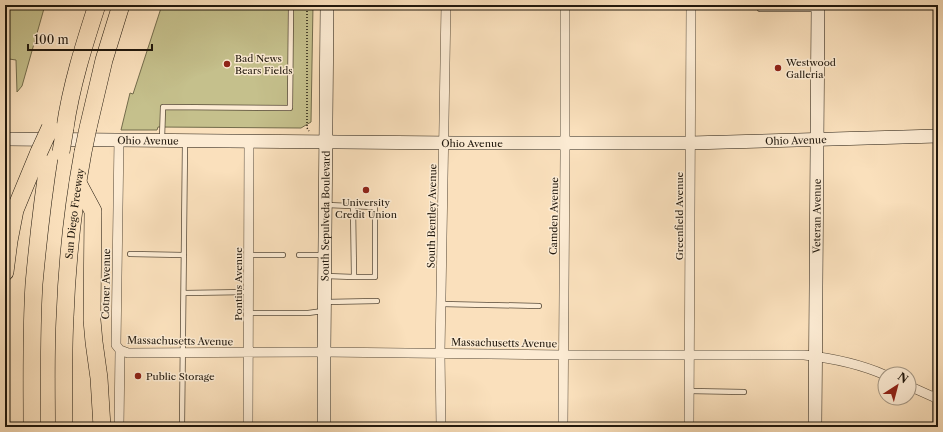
<svg xmlns="http://www.w3.org/2000/svg" width="943" height="432" viewBox="0 0 943 432" font-family="'Libre Caslon Text',serif">
<rect width="100%" height="100%" fill="#fae0bc"/>
<filter id="stains"><feTurbulence type="fractalNoise" baseFrequency=".005" numOctaves="4"/><feColorMatrix values="0 0 0 0 .2 0 0 0 0 .09 0 0 0 0 .02 0 0 0 .5 -.17"/></filter>
<radialGradient id="worn" r=".72"><stop offset=".6" stop-color="#630" stop-opacity="0"/><stop offset="1" stop-color="#630" stop-opacity=".3"/></radialGradient>
<!-- green -->
<path fill="#c5c08c" stroke="#736c4c" d="M5,5H45L22,86L17,92L16,60L9,59V48H5Z
M162,5H313L311,122L301,128L158,127L157,130H121L130,93L133,94Z"/>
<g fill="none" stroke-linecap="round" stroke-linejoin="round">
<defs>
<path id="lane" d="M760,9H817
M162,139L163,107L290,108L291,5
M327,205L375,207V277H354L353,206
M130,254L184,255
M249,255H283
M299,255H323
M326,276L354,277
M184,293L249,292
M325,302L377,301
M441,304L539,306
M249,313H308L323,311
M689,391L744,392
M182,427L185,142"/>
<path id="street" d="M120,350L128,353L324,352L563,355H804C831,358 860,364 885,375
M909,386L938,399
M119,427L120,350L116,345L119,139
M248,427L249,141
M441,427L440,353L446,5
M563,427L565,156V5
M689,427L691,5
M937,427L938,70"/>
<g id="secondary">
<path id="s1" d="M5,139L454,143H690L938,136"/>
<path id="s2" d="M324,427V352L327,5"/>
<path id="s3" d="M815,427L818,5"/>
</g>
<g id="highway">
<path d="M65,128C71,86 84,45 97,5"/>
<path d="M88,128L104,60L121,5"/>
<path d="M78,183L93,211L92,320L94,342L99,378L102,427"/>
<path d="M5,272L9,241L15,210L39,152"/>
<path d="M32,427C32,380 31,332 34,284C38,240 43,196 50,152"/>
<path id="s4" d="M64,427C64,390 63,353 65,317C67,262 73,206 83,152"/>
</g>
</defs>
<!-- lane casing -->
<use href="#lane" stroke="#574a39" stroke-width="6"/>
<!-- street casing -->
<use href="#street" stroke="#574a39" stroke-width="10"/>
<!-- secondary casing -->
<use href="#secondary" stroke="#21180d" stroke-width="14"/>
<!-- highway casing -->
<use href="#highway" stroke="#21180d" stroke-width="18"/>
<!-- path -->
<path stroke="#21180d" stroke-width="1.5" stroke-dasharray="1 2" stroke-linecap="butt" d="M307,5V128L309,131"/>
<!-- lane -->
<use href="#lane" stroke="#fcebd3" stroke-width="4.5"/>
<!-- street -->
<use href="#street" stroke="#fcebd3" stroke-width="9"/>
<!-- secondary -->
<use href="#secondary" stroke="#fcebd3" stroke-width="13"/>
<!-- highway -->
<use href="#highway" stroke="#fae0bc" stroke-width="17"/>
<defs>
<path id="highway-bridge" d="M39,152L50,128
M61,152L65,128
M83,152L88,128"/>
</defs>
<!-- highway-bridge casing -->
<use href="#highway-bridge" stroke="#21180d" stroke-width="18" stroke-linecap="butt"/>
<!-- highway-bridge -->
<use href="#highway-bridge" stroke="#fae0bc" stroke-width="17"/>
</g>
<!-- markers -->
<g fill="#8f2418" stroke="#fcebd3" stroke-width="1.5">
<circle cx="227" cy="64" r="4"/>
<circle cx="778" cy="68" r="4"/>
<circle cx="366" cy="190" r="4"/>
<circle cx="138" cy="376" r="4"/>
</g>
<g text-anchor="middle" dominant-baseline="central" stroke-width="3" stroke-linejoin="round" paint-order="stroke">
<!-- poi labels -->
<g font-size="10" fill="#21180d" stroke="#fcebd3" text-anchor="start">
<text x="235" y="58">Bad News<tspan x="235" dy="12">Bears Fields</tspan></text>
<text x="786" y="62">Westwood<tspan x="786" dy="12">Galleria</tspan></text>
<text x="366" y="202" text-anchor="middle">University<tspan x="366" dy="12">Credit Union</tspan></text>
<text x="146" y="376">Public Storage</text>
</g>
<!-- street labels -->
<g font-size="10" fill="#21180d" stroke="#fcebd3">
<text stroke="none"><textPath href="#s1" startOffset="143">Ohio Avenue</textPath></text>
<text stroke="none"><textPath href="#s1" startOffset="791">Ohio Avenue</textPath></text>
<text stroke="none"><textPath href="#s1" startOffset="467">Ohio Avenue</textPath></text>
<text stroke="none"><textPath href="#s4" startOffset="214">San Diego Freeway</textPath></text>
<text stroke="none"><textPath href="#s2" startOffset="211">South Sepulveda Boulevard</textPath></text>
<text transform="translate(432 216) rotate(-89)">South Bentley Avenue</text>
<text transform="translate(554 216) rotate(-89)">Camden Avenue</text>
<text transform="translate(679 216) rotate(-90)">Greenfield Avenue</text>
<text stroke="none"><textPath href="#s3" startOffset="211">Veteran Avenue</textPath></text>
<text transform="translate(106 284) rotate(-89)">Cotner Avenue</text>
<text transform="translate(238 284) rotate(-90)">Pontius Avenue</text>
<text transform="translate(180 341) rotate(1)">Massachusetts Avenue</text>
<text transform="translate(504 343) rotate(1)">Massachusetts Avenue</text>
</g>
</g>
<!-- margin -->
<rect width="943" height="432" fill="none" stroke="#fae0bc" stroke-width="20"/>
<rect x="6" y="6" width="931" height="420" fill="none" stroke="#21180d" stroke-width="2"/>
<rect x="10" y="10" width="923" height="412" fill="none" stroke="#21180d"/>
<!-- north arrow -->
<g transform="translate(897 386) rotate(36)"><circle r="19" fill="#fcebd3" stroke="#a49784"/>
<path d="M0-3L7 15L0 10L-7 15Z" fill="#8f2418"/>
<text y="-6" font-size="11" font-weight="bold" text-anchor="middle" fill="#21180d">N</text>
</g>
<!-- scale -->
<path d="M28 44v6h124v-6" fill="none" stroke="#21180d" stroke-width="2"/>
<text x="34" y="44" font-size="12" fill="#21180d" stroke="#fcebd3" stroke-width="3" paint-order="stroke">100 m</text>
<rect width="100%" height="100%" filter="url(#stains)"/>
<rect width="100%" height="100%" fill="url(#worn)"/>
</svg>
